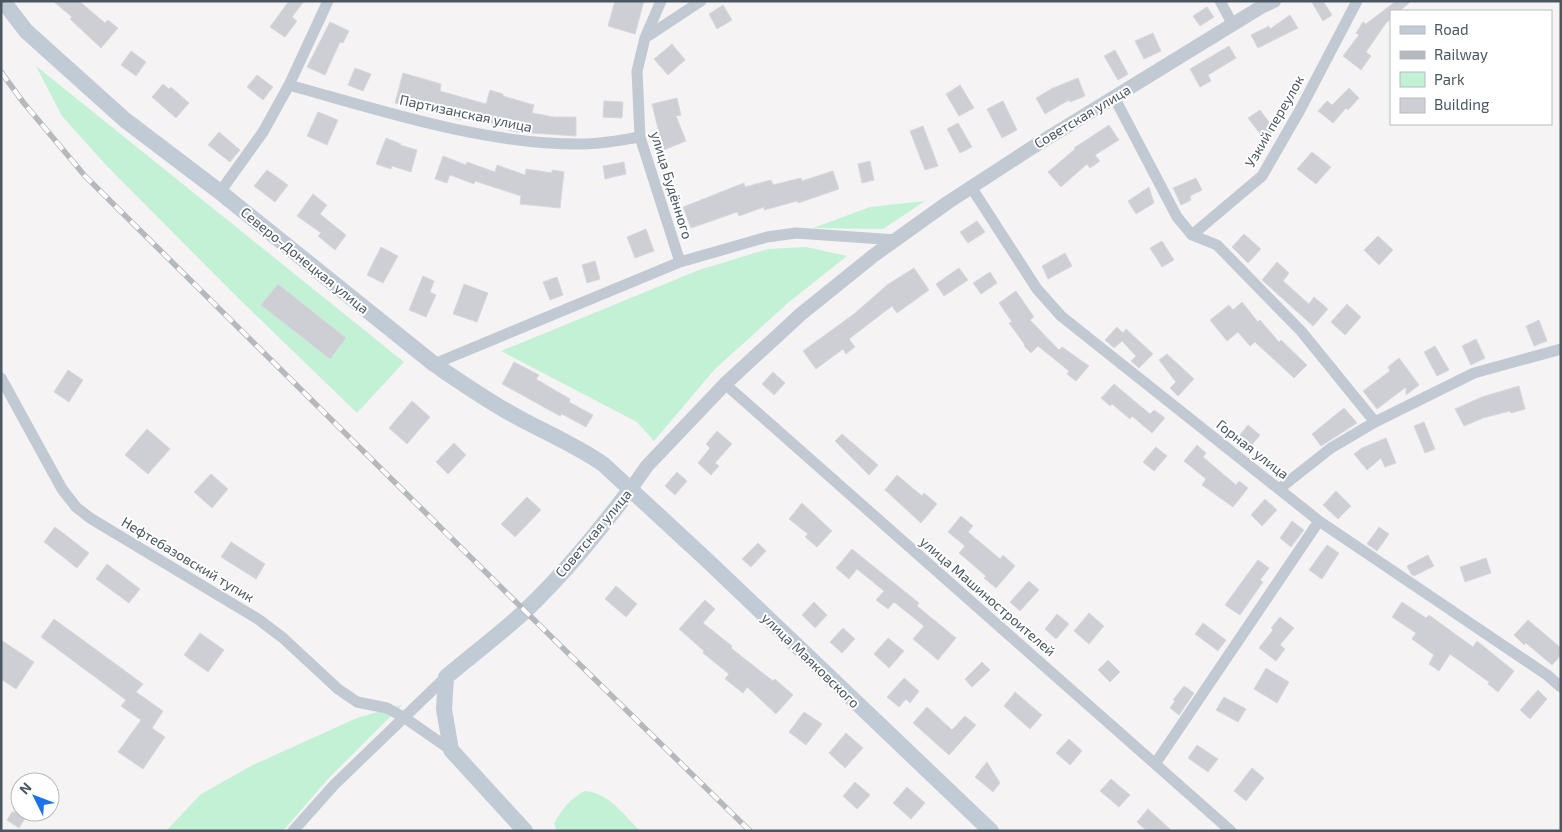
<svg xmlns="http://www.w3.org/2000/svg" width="1562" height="832" viewBox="0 0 1562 832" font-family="'Exo 2',sans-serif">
<rect width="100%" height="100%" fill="#f5f3f3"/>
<!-- green -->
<path fill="#c3f1d5" d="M36,66L404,362L357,413L234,294L106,165L62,116Z
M925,201L883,229L813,228L870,207Z
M806,247L847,256L789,302L715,369L654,441L637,422L501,351L699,270L768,249Z
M402,705L327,780L283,831H166L201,794L253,765L357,718Z
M585,791C609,793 624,815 640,831H557L554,824C561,810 571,798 585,791Z"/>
<!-- building -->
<path fill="#cdcfd5" stroke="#d7d9de" d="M53,1H79L105,23L108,20L118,28L101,48L70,19L72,17Z
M289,1H304L292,17L297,21L285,37L270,27Z
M615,1H644L635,34L608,26Z
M1311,1H1323L1332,15L1323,21Z
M1396,1H1411L1400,11H1391V19L1386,23L1366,52L1371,56L1361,70L1343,56L1359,35L1356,33L1363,22L1366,24Z
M723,5L732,20L717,29L709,14Z
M1207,7L1214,17L1200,26L1193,16Z
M1290,15L1298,28L1258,48L1251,35L1269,26L1270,29Z
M330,22L349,31L343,43L340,42L325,75L307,67Z
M1153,33L1161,51L1144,59L1135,41Z
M672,44L685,60L668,75L654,59Z
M1229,46L1236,58L1208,75L1211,81L1200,87L1190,69Z
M1115,50L1128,74L1118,80L1104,56Z
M131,51L146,62L136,76L121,65Z
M355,68L371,74L363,91L348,85Z
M403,73L441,84L440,91L486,104L490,90L503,94V96L534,105L532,113L554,117H576V136L517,132L508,130L509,128L463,114L461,120L451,117L452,113L414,104L413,108L395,103Z
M257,75L273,87L263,100L247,87Z
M1078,78L1085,96L1070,102L1069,100L1045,114L1036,98L1053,88Z
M163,84L169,89L171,87L189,103L176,118L152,97Z
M960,85L974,108L959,116L946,94Z
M1349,88L1359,98L1348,110L1346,108L1333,123L1318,111L1327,101L1332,105Z
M677,98L681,115L676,116L686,141L661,151L656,139L660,137L652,104Z
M604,101L623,102L622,118L603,117Z
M1003,101L1017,130L1002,138L987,109Z
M1260,110L1275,130L1264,139L1248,118Z
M318,112L338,120L327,145L307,136Z
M958,123L972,147L960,153L947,129Z
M1109,125L1119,140L1095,155L1100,161L1090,168L1087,164L1061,187L1048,172L1075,149L1074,148Z
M923,126L938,166L925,170L910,131Z
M219,132L240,150L230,162L208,145Z
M386,138L401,144L400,145L417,150L411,172L392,166L391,169L376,164Z
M1312,152L1331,167L1316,184L1297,169Z
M443,156L466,165L467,162L495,172L497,165L525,175L526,169L552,173V170L564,172L560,208L520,204L521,196L475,181L474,184L450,175L447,183L435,179Z
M870,161L874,180L862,183L858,164Z
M624,162L626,174L605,179L603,166Z
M267,170L288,185L275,202L254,186Z
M833,171L839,189L798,203L797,201L764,210V207L739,216L737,212L691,228L683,207L744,183L745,187L771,180L773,185L801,178L802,181Z
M1196,178L1202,190L1190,196L1191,200L1181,205L1173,188Z
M1149,187L1154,203L1136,214L1128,201Z
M313,194L327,205L320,214L346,235L335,250L318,236L321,233L297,216Z
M977,221L985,232L968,243L960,232Z
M646,229L654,251L635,258L627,237Z
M1244,234L1261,249L1248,263L1232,247Z
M1378,236L1393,250L1379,265L1364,250Z
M1162,241L1174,260L1162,267L1150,248Z
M381,247L398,256L383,283L367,275Z
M1065,253L1072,266L1048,279L1042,266Z
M595,261L600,279L587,283L582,265Z
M1277,262L1289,273L1283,281L1309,304L1314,297L1328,309L1313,326L1262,280Z
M914,268L929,290L897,313L892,306L849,339L855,347L846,354L843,349L816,369L803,351L854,314L887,285Z
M959,268L968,280L944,296L936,284Z
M990,272L997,283L981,294L973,283Z
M423,276L434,281L430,292L436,295L426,317L409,310Z
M557,277L563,295L550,300L543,282Z
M278,284L346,338L330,359L261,305Z
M464,284L488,293L477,322L453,314Z
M1016,291L1034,317L1030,320L1059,350L1062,347L1089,366L1076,381L1067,374L1069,371L1038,346L1031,353L1024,346L1025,345L1009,323L1012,322L999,303Z
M1242,302L1258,322L1260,320L1279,342L1281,340L1307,365L1294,378L1255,342L1250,346L1238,332L1227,341L1210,320L1229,305L1233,310Z
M1347,304L1361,317L1345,335L1331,322Z
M1539,320L1547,341L1534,346L1526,326Z
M1117,327L1123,333L1126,329L1153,354L1139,368L1131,361L1136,356L1122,341L1114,348L1105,340Z
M1476,339L1485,358L1471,365L1462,346Z
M1435,346L1449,370L1437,376L1424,352Z
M1167,354L1194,379L1178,396L1170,388L1176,382L1159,360Z
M1399,358L1419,385L1406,395V387L1377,409L1363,391L1390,371L1388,367Z
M514,362L539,375L536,379L570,399L569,402L593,415L586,427L562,414L560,416L502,384Z
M68,370L83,380L69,402L54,392Z
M773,372L785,383L774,395L762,384Z
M1114,384L1150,414L1154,410L1165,418L1152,433L1132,416L1130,419L1112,404L1110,406L1101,398Z
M1519,386L1525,409L1511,413L1510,411L1483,418L1464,426L1455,409L1482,397Z
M412,401L430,417L407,444L389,428Z
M1344,408L1357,423L1321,446L1312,434Z
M1424,422L1435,449L1425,453L1414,426Z
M1248,425L1260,435L1246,452L1234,442Z
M147,429L170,449L148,474L125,455Z
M717,431L732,444L715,463L719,466L711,475L698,463L710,448L706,444Z
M842,434L878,465L869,475L835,441Z
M1386,438L1396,463L1385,467L1381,458L1367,470L1354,454L1362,448Z
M454,443L466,455L448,474L436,462Z
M1197,445L1206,453L1203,457L1236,485L1239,481L1248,488L1233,507L1202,485L1206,479L1184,461Z
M1156,447L1167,456L1154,471L1143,462Z
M677,472L687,481L675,495L665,486Z
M211,474L228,489L212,508L194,492Z
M897,475L922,496L924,493L937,504L921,523L885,490Z
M1336,491L1351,506L1338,519L1323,505Z
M527,497L541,510L515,537L501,524Z
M1265,499L1277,510L1262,526L1251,515Z
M802,503L832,531L817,547L805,537L808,534L789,519Z
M961,516L973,526L968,532L1000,559L1003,555L1015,566L996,588L984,578L986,576L959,553L965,546L948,532Z
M1292,521L1304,530L1291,547L1280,538Z
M55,527L89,553L77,568L44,542Z
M1379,527L1389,534L1377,551L1367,544Z
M231,542L265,564L256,579L221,557Z
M758,543L766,551L751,567L742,559Z
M1327,545L1339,553L1322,579L1309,570Z
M852,549L919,603L917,606L956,638L938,660L913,639L924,626L894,602L888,609L876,600L884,591L857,569L849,579L836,568Z
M1428,555L1434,566L1414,576L1411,574L1407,566Z
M1486,558L1491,573L1465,582L1460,567Z
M1258,560L1269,568L1260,580L1263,582L1240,615L1225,605Z
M107,564L140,589L129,603L96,579Z
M1029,581L1039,590L1020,611L1010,602Z
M616,586L637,604L626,617L605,599Z
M705,600L715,609L703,623L732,646L731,648L773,681L775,679L793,695L776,714L747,687L743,693L725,679L729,674L703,653L704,651L679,629Z
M814,602L827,615L815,628L802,615Z
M1402,602L1426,618L1429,615L1473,647L1477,641L1514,671L1498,692L1488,684L1489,682L1450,654L1439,671L1429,664L1434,655L1412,639L1416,633L1392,617Z
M1089,613L1104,626L1089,644L1074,631Z
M1057,614L1069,624L1056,639L1045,629Z
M1280,617L1294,628L1280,645L1285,649L1276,661L1259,648L1273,630L1271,628Z
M54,619L143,684L136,692L163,711L152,728L165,737L143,769L118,752L141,720L121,706L126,700L41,637Z
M1528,620L1561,648V655L1552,665L1526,643L1524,645L1514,635Z
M1203,623L1226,640L1218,651L1195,634Z
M843,628L855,639L842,653L830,642Z
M200,633L224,650L208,672L184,655Z
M888,638L904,651L889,668L874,654Z
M1,640L34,662L16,689L1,679Z
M1108,660L1120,672L1110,682L1098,670Z
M982,662L990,670L972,687L965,679Z
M1266,668L1289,682L1277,703L1254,689Z
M904,678L919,691L910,703L906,699L899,707L887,697Z
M1184,686L1194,693L1179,715L1170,708L1175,701L1173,700Z
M1538,690L1547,699L1530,719L1520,710Z
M1015,692L1042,715L1030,729L1004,706Z
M1224,697L1246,709L1238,722L1216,710Z
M927,707L952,730L965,716L976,725L949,755L913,723Z
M804,712L822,724L806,745L789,732Z
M846,733L863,748L845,768L829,753Z
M1069,739L1082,751L1070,765L1056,753Z
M1197,745L1218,759L1208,772L1188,758Z
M987,762L1000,783L993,792L975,777Z
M1252,768L1264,778L1246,801L1234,791Z
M1111,779L1130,795L1119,807L1100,791Z
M855,782L870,795L857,809L843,796Z
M907,787L925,803L911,819L893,803Z
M1148,809L1172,831H1147L1137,822Z
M12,812H29L19,828L7,820Z"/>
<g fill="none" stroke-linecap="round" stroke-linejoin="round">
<!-- minor -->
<path stroke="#c1cad2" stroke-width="11" d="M661,1L645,38L637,71L640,137L680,262
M1220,1L1233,25
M645,38L701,1
M289,85C383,111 485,145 583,144C602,144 621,140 640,137
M1114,97L1177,217L1192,235L1217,245L1301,331L1375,422
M971,187L1037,289L1061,316L1319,521L1547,675L1561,687
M220,192L263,132L289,85L328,1
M1192,235L1262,176L1300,110L1357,1
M434,364L680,262L767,237L796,233L896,240
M1,378L62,489L76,507L90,518L258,619L283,638L338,689L357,702L387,708L405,718L451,750
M725,384L1231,831
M1279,489L1331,448L1375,422L1474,373L1561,349
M1155,764L1319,521
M293,831L334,785L446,677"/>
<!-- tertiary -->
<path stroke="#c1cad2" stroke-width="14" d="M630,490L647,466L725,384L801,314L873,256L947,203L1033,147L1261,7L1274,1"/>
<!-- secondary -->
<path stroke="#c1cbd6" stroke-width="16" d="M3,1L26,31L125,120L220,192L434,364C462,383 489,402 519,418C547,433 577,446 603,464L709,562L991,831
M525,831L451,750L444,709L446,677C472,655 500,634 525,611C564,574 597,533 630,490"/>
<defs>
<path id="rail" d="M1,72L23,102L85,176L525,611L750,831"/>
</defs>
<!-- rail casing -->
<use href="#rail" stroke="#b5b8bd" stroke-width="5.5"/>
<!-- rail -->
<use href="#rail" stroke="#fff" stroke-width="4" stroke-dasharray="11" stroke-linecap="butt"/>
</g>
<g text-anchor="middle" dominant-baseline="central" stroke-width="4" stroke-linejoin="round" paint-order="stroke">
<!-- street labels -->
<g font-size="14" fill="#4a5661" stroke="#fff">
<text transform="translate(466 113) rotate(12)">Партизанская улица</text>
<text transform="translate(1082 116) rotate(-31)">Советская улица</text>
<text transform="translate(1274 121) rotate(-60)">Узкий переулок</text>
<text transform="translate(672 185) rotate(73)">улица Будённого</text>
<text transform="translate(305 260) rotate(39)">Северо-Донецкая улица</text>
<text transform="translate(1253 449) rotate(38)">Горная улица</text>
<text transform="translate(593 533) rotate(-50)">Советская улица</text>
<text transform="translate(188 559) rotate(31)">Нефтебазовский тупик</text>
<text transform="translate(988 596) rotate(41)">улица Машиностроителей</text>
<text transform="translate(811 660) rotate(44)">улица Маяковского</text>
</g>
</g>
<!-- border -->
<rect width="1562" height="832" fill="none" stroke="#4a5661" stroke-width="5"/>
<!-- legend -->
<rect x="1390" y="10" width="162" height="115" fill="#ffffff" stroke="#b7bbc0"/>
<rect x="1400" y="26" width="25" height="8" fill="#c1cbd6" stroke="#b7bbc0"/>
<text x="1434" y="35" font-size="15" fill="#4a5661">Road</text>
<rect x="1400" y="51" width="25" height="8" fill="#b5b8bd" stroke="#b7bbc0"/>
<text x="1434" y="60" font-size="15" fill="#4a5661">Railway</text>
<rect x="1400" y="72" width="25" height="15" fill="#c3f1d5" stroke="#b7bbc0"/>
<text x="1434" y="85" font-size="15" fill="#4a5661">Park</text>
<rect x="1400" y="98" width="25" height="15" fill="#cdcfd5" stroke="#b7bbc0"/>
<text x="1434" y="110" font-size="15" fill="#4a5661">Building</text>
<!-- north arrow -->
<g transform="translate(35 797) rotate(312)"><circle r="24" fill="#ffffff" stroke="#b7bbc0"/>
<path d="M0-4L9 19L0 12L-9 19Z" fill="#1a73e8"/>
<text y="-8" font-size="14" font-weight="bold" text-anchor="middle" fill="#4a5661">N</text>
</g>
</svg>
